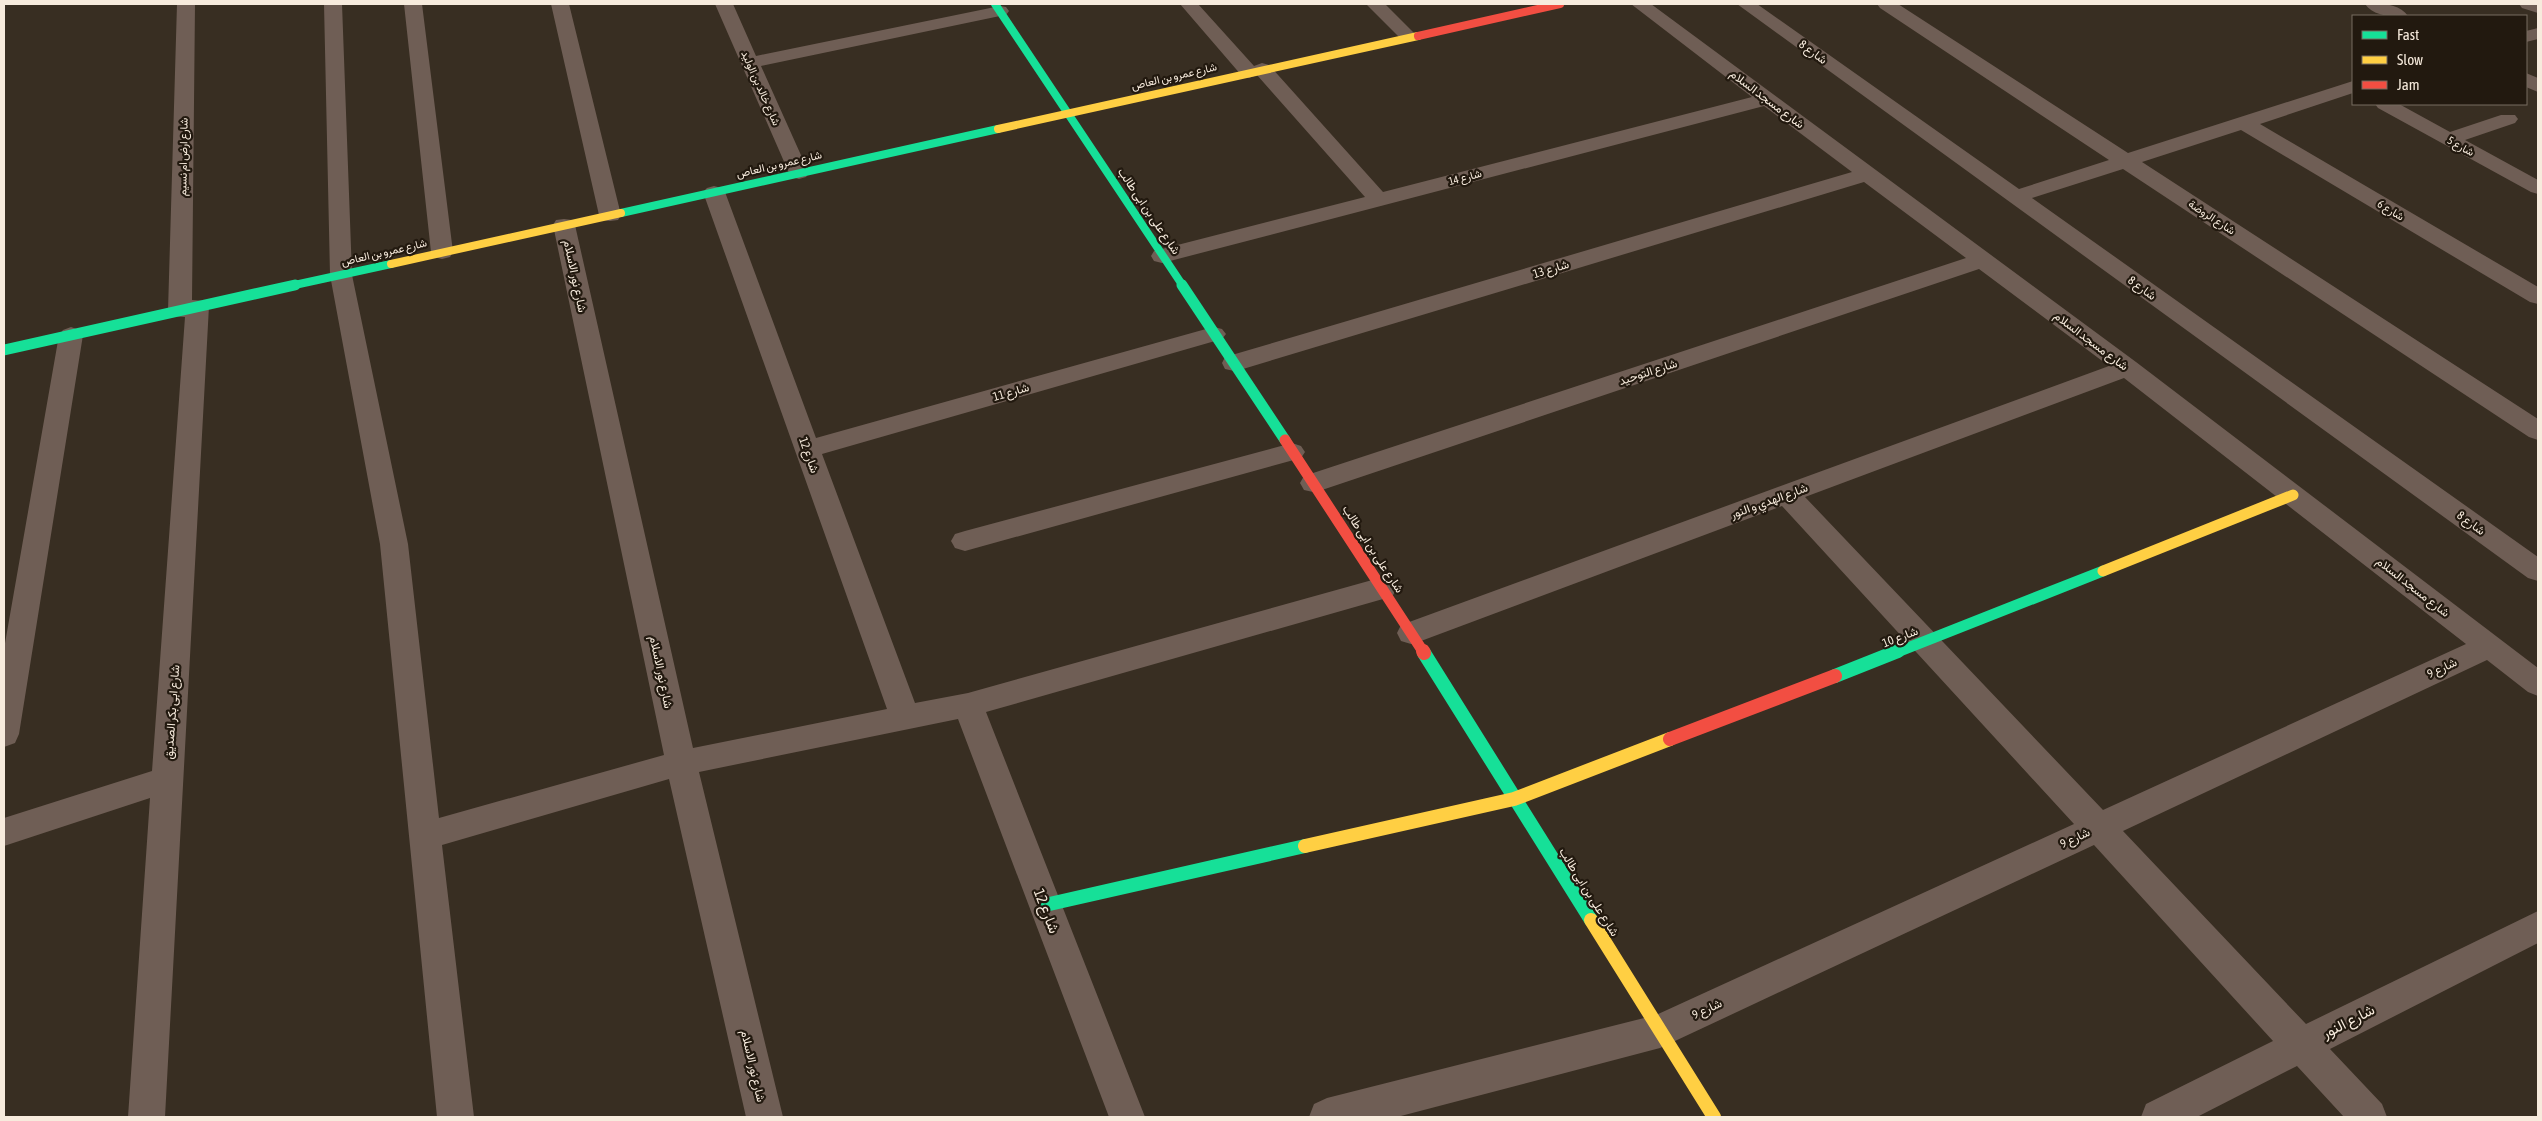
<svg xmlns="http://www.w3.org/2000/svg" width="2542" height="1121" viewBox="0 0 2542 1121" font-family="'Asap Condensed',Vazirmatn,sans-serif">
<rect width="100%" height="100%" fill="#382e22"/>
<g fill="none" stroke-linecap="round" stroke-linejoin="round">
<!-- street -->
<path fill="#6f5e55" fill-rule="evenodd" d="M177,4H195L192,300L205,301L209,306L165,1117H128L150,798L4,846V818L152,771L185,317L172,316L168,311Z
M324,4H342L352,275L408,544L439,818L664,755L553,225L556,220L564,219L572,220L575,225L693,748L887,709L703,192L707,188L714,186L721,188L725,192L816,438L1206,329L1214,327L1222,329L1226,334L1222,339L822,454L915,703L968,693L1383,577L1393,581L1397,588L1393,595L1383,599L986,712L1145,1117H1109L958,719L699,772L783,1117H746L669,779L442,845L474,1117H437L380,544L330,275Z
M404,4H422L453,252L450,257L442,259L434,257L431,252Z
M551,4H569L621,215L618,220L610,221L602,220L599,215Z
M715,4H733L756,56L1000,6L1006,7L1009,11L1006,15L1000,16L761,66L809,173L806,177L799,179L792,177L789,173Z
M1180,4H1198L1254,66L1262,63L1269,65L1383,192L1752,97L1631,4H1651L2136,362L2538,668V696L2528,692L2487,660L2123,831L2306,1024L2538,911V943L2330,1049L2382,1104L2387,1117H2344L2297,1066L2197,1117H2141L2146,1104L2273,1041L2094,845L1660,1048L1397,1117H1309L1314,1104L1327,1098L1656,1015L2074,824L1782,506L1421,641L1411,644L1401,641L1397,633L1401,625L2109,366L1979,269L1322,490L1313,492L1304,490L1300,483L1304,476L1966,258L1864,182L1243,369L1234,371L1225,369L1222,363L1225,357L1852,172L1764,106L1170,261L1162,263L1154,261L1151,256L1154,251L1365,197L1257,75L1249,78L1242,76ZM2124,378L2466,644L2103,810L1805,497Z
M1366,4H1385L1417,36L1414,40H1402Z
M1737,4H1757L2019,189L2109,160L1880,8L1877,4H1898L2128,153L2353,81V93L2260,124L2538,287V304L2530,302L2241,130L2142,162L2538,419V440L2529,437L2123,169L2032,198L2538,557V581L2528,578Z
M2365,4C2379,3 2399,3 2408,16C2394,17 2374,17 2365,4Z
M2519,4H2538V13L2522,8Z
M2538,28V39L2526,42V31Z
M2526,73L2538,78V92L2526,87Z
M2375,104H2399L2450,132L2501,115H2515L2518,119L2515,123L2465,140L2538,180V194L2531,192L2378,108Z
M71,327L79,330L83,335L19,734L15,743L4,747V649L59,335L63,330Z
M1292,443L1301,446L1305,452L1301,458L965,551L955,548L951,541L955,534L965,531Z"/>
<!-- fast-far2 -->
<path stroke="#16e098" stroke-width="8" d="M995,4L1183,286
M621,213L998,129
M290,286L391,264"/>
<!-- fast-far1 -->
<path stroke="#16e098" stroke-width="11" d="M1182,285L1285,440
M4,350L295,285
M1895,653L2103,571"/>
<!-- fast -->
<path stroke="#16e098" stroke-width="14" d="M1424,653L1591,920
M1835,676L1898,651
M1045,905L1305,846"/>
<!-- slow-far2 -->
<path stroke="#ffcf43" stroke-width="8" d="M998,129L1418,36
M391,264L621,213"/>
<!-- slow-far1 -->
<path stroke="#ffcf43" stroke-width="11" d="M2103,571L2293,495"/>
<!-- slow -->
<path stroke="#ffcf43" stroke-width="14" d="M1305,846L1514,799L1670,739
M1591,920L1714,1117"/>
<!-- jam-far2 -->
<path stroke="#f24e42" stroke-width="8" d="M1418,36L1560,4"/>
<!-- jam-far1 -->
<path stroke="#f24e42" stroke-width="11" d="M1285,440L1424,653"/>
<!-- jam -->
<path stroke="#f24e42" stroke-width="14" d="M1423,651L1424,653
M1670,739L1835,676"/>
</g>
<g text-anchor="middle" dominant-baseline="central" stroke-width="4.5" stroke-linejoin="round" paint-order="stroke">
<!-- far-street labels -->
<g font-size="11" fill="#f7ebdd" stroke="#22190f">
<text transform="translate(1174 76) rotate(-13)">شارع عمرو بن العاص</text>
<text transform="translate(761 88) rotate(66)">شارع خالد بن الوليد</text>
<text transform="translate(2461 146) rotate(29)">شارع 5</text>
<text transform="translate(183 157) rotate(-89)">شارع ارض ام نسيم</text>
<text transform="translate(779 164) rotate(-13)">شارع عمرو بن العاص</text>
<text transform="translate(1465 177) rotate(-15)">شارع 14</text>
<text transform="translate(2391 210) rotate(31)">شارع 6</text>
<text transform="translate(2212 217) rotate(33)">شارع الروضة</text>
<text transform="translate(384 252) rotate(-13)">شارع عمرو بن العاص</text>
</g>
<!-- street labels -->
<g font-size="12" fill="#f7ebdd" stroke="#22190f">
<text transform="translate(1813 52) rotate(36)">شارع 8</text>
<text transform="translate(1767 99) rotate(37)">شارع مسجد السلام</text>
<text transform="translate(1149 211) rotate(56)">شارع على بن ابى طالب</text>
<text transform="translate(1551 269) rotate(-17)">شارع 13</text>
<text transform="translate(575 276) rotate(78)">شارع نور الاسلام</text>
<text transform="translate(2142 288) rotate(36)">شارع 8</text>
<text transform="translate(2091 341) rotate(37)">شارع مسجد السلام</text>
<text transform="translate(1648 372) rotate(-18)">شارع التوحيد</text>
<text transform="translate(1011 392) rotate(-16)">شارع 11</text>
<text transform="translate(809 455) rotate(70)">شارع 12</text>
<text transform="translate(1769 501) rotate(-20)">شارع الهدي و النور</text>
<text transform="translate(2471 523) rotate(36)">شارع 8</text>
<text transform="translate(1373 549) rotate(57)">شارع على بن ابى طالب</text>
<text transform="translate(2413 587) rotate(38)">شارع مسجد السلام</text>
<text transform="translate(1900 637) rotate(-21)">شارع 10</text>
<text transform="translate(2442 668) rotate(-25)">شارع 9</text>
<text transform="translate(661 672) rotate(78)">شارع نور الاسلام</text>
<text transform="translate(172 712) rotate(-86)">شارع ابى بكر الصديق</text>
<text transform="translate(2075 838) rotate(-25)">شارع 9</text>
<text transform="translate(1589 892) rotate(58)">شارع على بن ابى طالب</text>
<text transform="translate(1707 1009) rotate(-25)">شارع 9</text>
<text transform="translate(753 1066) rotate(77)">شارع نور الاسلام</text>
</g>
<!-- near-street labels -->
<g font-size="15" fill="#f7ebdd" stroke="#22190f">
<text transform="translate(1047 911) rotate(69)">شارع 12</text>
<text transform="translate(2348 1021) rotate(-27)">شارع النور</text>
</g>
</g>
<!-- border -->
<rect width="2542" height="1121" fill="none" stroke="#f7ebdd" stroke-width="10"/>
<!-- legend -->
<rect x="2352" y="15" width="175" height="90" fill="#22190f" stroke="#776d61"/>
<rect x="2362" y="31" width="25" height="8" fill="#16e098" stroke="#776d61"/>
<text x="2397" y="40" font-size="15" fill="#f7ebdd">Fast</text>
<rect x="2362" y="56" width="25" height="8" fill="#ffcf43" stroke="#776d61"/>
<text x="2397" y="65" font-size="15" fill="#f7ebdd">Slow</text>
<rect x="2362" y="81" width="25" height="8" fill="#f24e42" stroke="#776d61"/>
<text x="2397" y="90" font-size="15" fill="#f7ebdd">Jam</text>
</svg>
